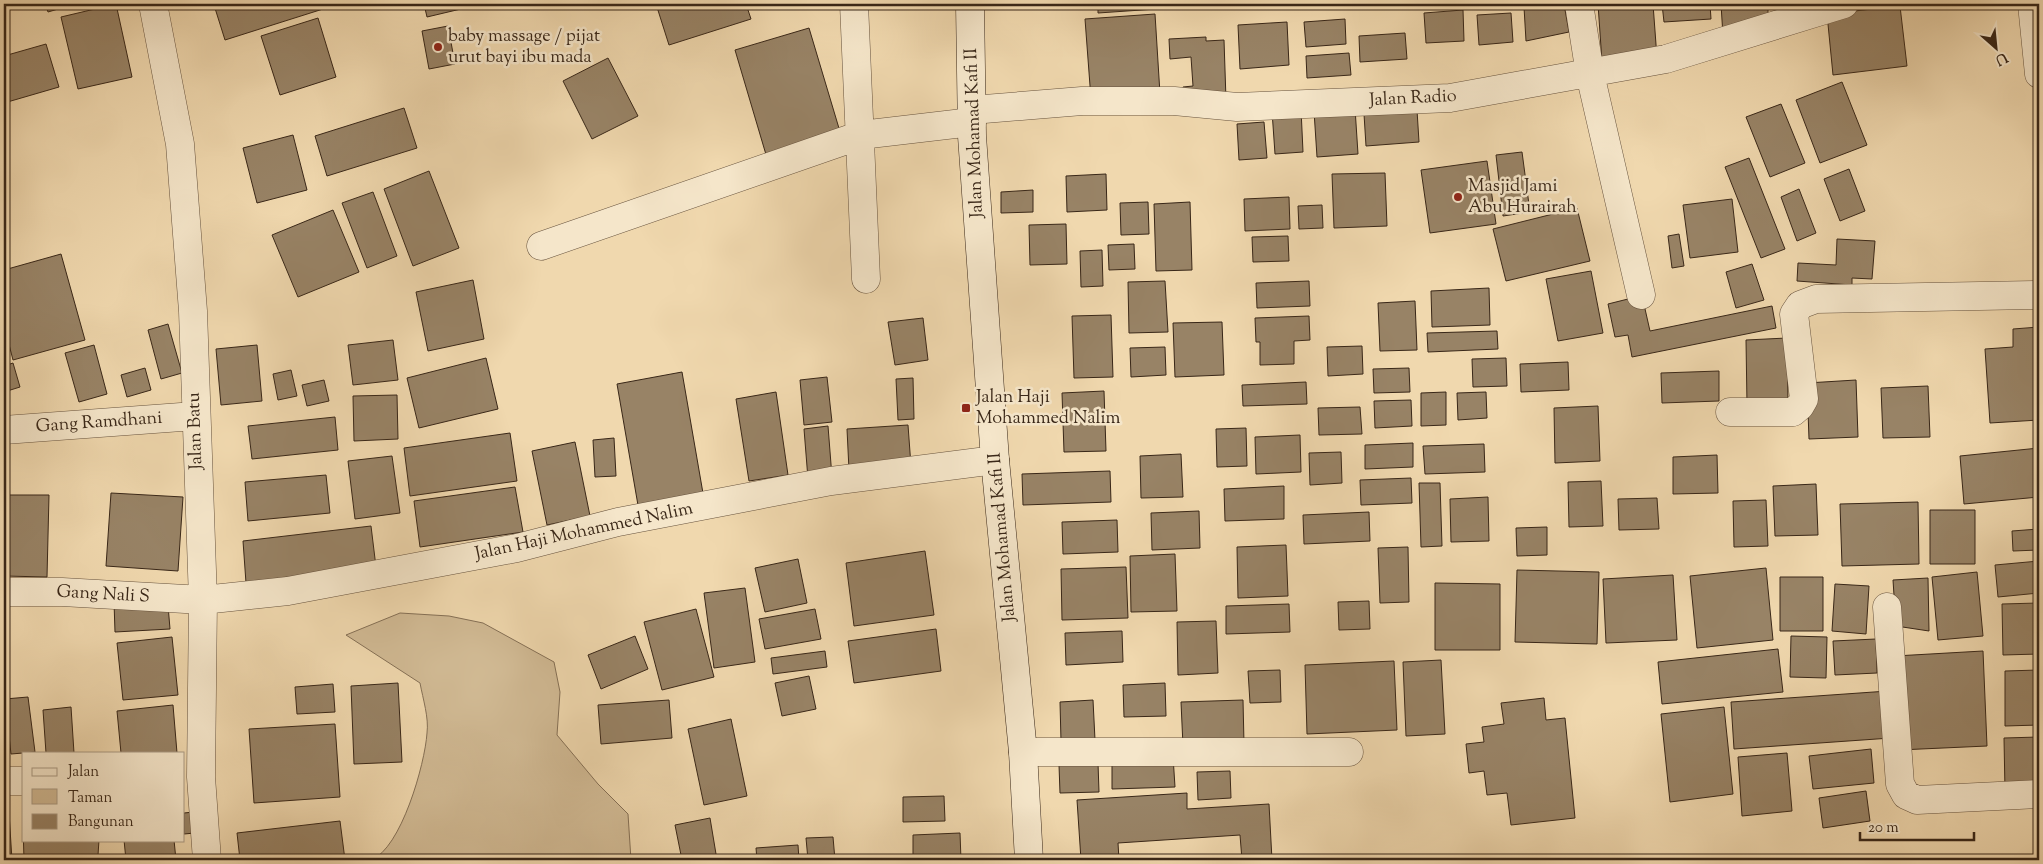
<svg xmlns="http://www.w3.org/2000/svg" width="2043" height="864" viewBox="0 0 2043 864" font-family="'Sorts Mill Goudy',serif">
<rect width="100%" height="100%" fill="#f0d8ae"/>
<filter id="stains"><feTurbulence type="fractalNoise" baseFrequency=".004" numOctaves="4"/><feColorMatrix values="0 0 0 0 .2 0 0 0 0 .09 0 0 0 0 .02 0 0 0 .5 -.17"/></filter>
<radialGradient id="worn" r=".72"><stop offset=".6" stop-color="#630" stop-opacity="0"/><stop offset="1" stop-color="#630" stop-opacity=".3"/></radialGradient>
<!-- green -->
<path fill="#d1ba94" stroke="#857056" d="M400,613L449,616L483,623L554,662L560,692L557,735L598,784L628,814L631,860H371C401,849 425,764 427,733C429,718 423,699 420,683L346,635Z"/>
<!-- building -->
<path fill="#988366" stroke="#392718" d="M45,4H75L48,12Z
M116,4L132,77L78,89L61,17Z
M217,4H322L323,9L225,40L214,5Z
M424,4H464L465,8L427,17Z
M656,4H746L751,19L669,45Z
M1098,4H1156V9L1098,13Z
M1170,4H1217V5L1170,8Z
M1298,4H1341V5L1298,8Z
M1543,4H1564L1569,32L1526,41L1524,7Z
M1598,4H1653L1657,58L1602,62Z
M1662,4H1710L1711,19L1664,22Z
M1721,4H1768V22L1723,36Z
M1900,6L1907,66L1833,75L1827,14Z
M1463,10L1464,41L1426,43L1424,13Z
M1511,13L1513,42L1479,45L1477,15Z
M1155,14L1160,94L1091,99L1085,19Z
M318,18L336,77L280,95L261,36Z
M1345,19L1346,44L1306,47L1304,22Z
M1287,22L1289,65L1240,69L1238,25Z
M448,26L455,64L429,69L422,31Z
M809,28L841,135L767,158L735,50Z
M1405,33L1407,59L1360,62L1359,36Z
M1206,37V41L1224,40L1226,100L1182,97L1183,87L1193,86L1191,57L1170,59L1169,39Z
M46,44L59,87L4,103V56Z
M1349,53L1351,75L1307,78L1306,56Z
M608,58L638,116L592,139L563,81Z
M1842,82L1867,145L1820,163L1796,100Z
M1781,104L1805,163L1770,177L1746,117Z
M404,108L417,148L327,176L315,136Z
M1355,108L1358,154L1317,157L1314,111Z
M1301,109L1303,152L1275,154L1272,111Z
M1417,110L1419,142L1366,146L1364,114Z
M1264,122L1267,158L1239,160L1237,124Z
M293,135L307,190L257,203L243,148Z
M1522,152L1530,212L1503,216L1496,155Z
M1749,158L1785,249L1761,258L1725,167Z
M1487,161L1496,224L1430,233L1421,170Z
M1849,169L1865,211L1840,221L1824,179Z
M429,171L459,248L413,266L384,189Z
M1385,173L1387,226L1334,228L1332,174Z
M1106,174L1107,210L1067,212L1066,176Z
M1799,189L1816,233L1797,241L1781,197Z
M1033,190V212L1001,213V192Z
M373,192L397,256L367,268L342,203Z
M1289,197L1290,229L1245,231L1244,199Z
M1732,199L1738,252L1690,258L1683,205Z
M1148,202L1149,234L1121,235L1120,203Z
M1190,202L1192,270L1156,271L1154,204Z
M1322,205L1323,228L1299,229L1298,206Z
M1577,208L1590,261L1506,281L1493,229Z
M333,210L359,272L298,297L272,235Z
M1066,224L1067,264L1030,265L1029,225Z
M1679,234L1684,266L1672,268L1668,236Z
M1288,236L1289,261L1253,262L1252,237Z
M1837,239L1875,241L1872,279L1852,278V285L1797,281L1798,263L1836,265Z
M1134,244L1135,269L1109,270L1108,245Z
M1102,250L1103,286L1081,287L1080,251Z
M61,254L85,340L13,360L4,325V270Z
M1752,264L1764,300L1736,308L1726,272Z
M1591,271L1603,333L1558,341L1546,279Z
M473,280L484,339L428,351L416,292Z
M1165,281L1168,332L1129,333L1128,282Z
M1309,281L1310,306L1257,308L1256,283Z
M1489,288L1490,325L1432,327L1431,291Z
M1644,295L1643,300L1650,331L1772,306L1776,328L1632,357L1628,335L1615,337L1608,304Z
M1415,301L1417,350L1380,351L1378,303Z
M1111,315L1113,377L1074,378L1072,316Z
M1309,316L1310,340L1294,341V364L1260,365V342H1256L1255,318Z
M923,318L928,360L895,365L888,322Z
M1222,322L1224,375L1175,377L1173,323Z
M168,324L182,373L161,379L148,330Z
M2039,327V420L1990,423L1985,349L2013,347V329Z
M1497,331L1498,349L1428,352L1427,333Z
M1787,338L1788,404L1747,405L1746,340Z
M393,340L398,380L353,385L348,345Z
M94,345L107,394L79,402L65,353Z
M257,345L262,401L221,405L216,349Z
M1362,346L1363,374L1328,376L1327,347Z
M1165,347L1166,375L1131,377L1130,348Z
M486,358L498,409L419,428L407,378Z
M1506,358L1507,386L1473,387L1472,359Z
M1568,362L1569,390L1521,392L1520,364Z
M13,363L20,387L4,392V366Z
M145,368L151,390L127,397L121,375Z
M1409,368L1410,392L1374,393L1373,369Z
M291,370L297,396L278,400L273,374Z
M1719,371V401L1662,403L1661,373Z
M682,372L704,499L639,511L617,384Z
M827,377L832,422L804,425L800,380Z
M913,378L914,419L898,420L896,379Z
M324,380L329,401L307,406L302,385Z
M1856,380L1858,437L1809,439L1807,383Z
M1306,382L1307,404L1243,406L1242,385Z
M1928,386L1930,437L1883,438L1881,388Z
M1104,391L1106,451L1064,452L1062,393Z
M776,392L788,475L749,481L736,399Z
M1446,392V425L1421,426V393Z
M1486,392L1487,418L1458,420L1457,393Z
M397,395L398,439L354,441L353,396Z
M1411,400L1412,426L1375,428L1374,401Z
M1598,406L1600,461L1555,463L1554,408Z
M1360,407L1362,434L1319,435L1318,408Z
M335,417L338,450L252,459L248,426Z
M908,425L911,466L849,470L847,429Z
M828,426L832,477L808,479L804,429Z
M1246,428L1247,466L1217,467L1216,429Z
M510,433L517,481L410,496L404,448Z
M1300,435L1301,472L1256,474L1255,437Z
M614,438L616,476L595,477L593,440Z
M575,442L590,516L547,525L532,451Z
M1413,443V467L1365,469V445Z
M1484,444L1485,472L1425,474L1423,446Z
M2039,448V497L1964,504L1960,456Z
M1341,452L1342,483L1310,485L1309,453Z
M1181,454L1183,497L1141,498L1140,456Z
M1717,455L1718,493L1673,494V457Z
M392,456L400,513L355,519L348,461Z
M1110,471L1111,502L1023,505L1022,474Z
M326,475L330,513L248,521L245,482Z
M1411,478L1412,503L1361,505L1360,480Z
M1601,481L1603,526L1569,527L1568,482Z
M1419,483H1440L1442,546L1421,547Z
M1816,484L1818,535L1775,536L1773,486Z
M1284,486V519L1225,521L1224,489Z
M515,487L523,532L420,547L414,501Z
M111,493L183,497L178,571L106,566Z
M4,495H49L47,577L4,576Z
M1488,497L1489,541L1451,542L1450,499Z
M1657,498L1659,529L1619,530L1618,499Z
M1766,500L1768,546L1734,547L1733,501Z
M1918,502L1919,564L1842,566L1840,504Z
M1930,510H1975V564H1930Z
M1199,511L1200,548L1152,550L1151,513Z
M1369,512L1370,541L1304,544L1303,515Z
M1117,520L1118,552L1063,554L1062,522Z
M371,526L376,567L246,583L243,541Z
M1547,527V555L1517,556L1516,528Z
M2039,529V550L2013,551L2012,531Z
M1286,545L1288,596L1238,598L1237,547Z
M1408,547L1409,602L1380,603L1378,548Z
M925,551L934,615L854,626L846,563Z
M1175,554L1177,611L1131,612L1130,556Z
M798,559L807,603L765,612L755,568Z
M2039,561V593L1998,597L1995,565Z
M1126,567L1128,618L1062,620L1061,569Z
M1766,568L1773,640L1697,648L1690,576Z
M1517,570L1599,572L1597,644L1515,642Z
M1977,572L1983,636L1938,640L1932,577Z
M1673,575L1677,640L1606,643L1603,579Z
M1780,577H1823V631H1780Z
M1928,578L1929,631L1896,626L1893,580Z
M1435,583L1500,584V650H1435Z
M1835,584L1869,586L1866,634L1832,631Z
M745,588L755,662L714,668L704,593Z
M1369,601L1370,629L1339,630L1338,602Z
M114,602L168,605L170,629L115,632Z
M2039,603V654L2003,655L2002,604Z
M1289,604L1290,632L1226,634V606Z
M696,609L714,677L662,690L644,622Z
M815,609L821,639L765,649L759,619Z
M1216,621L1218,673L1178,675L1177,622Z
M936,629L941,671L854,683L848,641Z
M1122,631L1123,662L1066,665L1065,633Z
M635,636L648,669L601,689L588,655Z
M1791,636L1827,637L1826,678L1790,677Z
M172,637L178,695L123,700L117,643Z
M1876,639L1877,673L1835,675L1833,641Z
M1778,649L1783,692L1662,704L1658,662Z
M825,651L827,667L773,674L771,658Z
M1983,651L1987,746L1899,750L1895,656Z
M1441,660L1445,734L1406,736L1403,662Z
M1394,661L1397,730L1307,734L1305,665Z
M1280,670L1281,702L1250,703L1248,671Z
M2039,670V725L2005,726V671Z
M809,676L816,709L782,716L775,683Z
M398,683L402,762L354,764L351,686Z
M1165,683L1166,716L1124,717L1123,685Z
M333,684L335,712L297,714L295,687Z
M1888,691L1891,738L1734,749L1731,702Z
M28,697L35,752L11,754L5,699Z
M1544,698L1546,720L1565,718L1575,818L1511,825L1507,793L1487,795L1484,771L1469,773L1466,744L1484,742L1482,727L1504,724L1501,703Z
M669,700L672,738L601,744L598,705Z
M1093,700L1095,740L1061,741L1060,702Z
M1243,700L1244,744L1183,746L1181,702Z
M173,705L177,753H121L117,711Z
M71,707L74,753H46L43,710Z
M1724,707L1733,794L1670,802L1661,714Z
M731,719L747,796L704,805L688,729Z
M335,724L340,797L254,803L249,729Z
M2039,737V790L2005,791L2004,738Z
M1871,749L1874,783L1813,789L1809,756Z
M1787,753L1792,811L1742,816L1738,757Z
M1173,756L1175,787L1112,789V758Z
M1098,763L1099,792L1060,793L1059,765Z
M1230,771L1231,798L1198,800L1197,772Z
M1866,791L1870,821L1823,828L1819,798Z
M1187,793V809L1269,804L1272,860H1242L1240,835L1118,843L1119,860H1081L1077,800Z
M944,796L945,821L903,822V797Z
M194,812L195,833L184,834V813Z
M4,813H9L12,860H4Z
M710,818L717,860H682L675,825Z
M340,821L345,860H240L237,833Z
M23,825L24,840H99L98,855L94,860H24Z
M960,833L961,860H913V835Z
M833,837L835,860H808L806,838Z
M124,840H174L176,860H126Z
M798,845L799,860H757L756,848Z"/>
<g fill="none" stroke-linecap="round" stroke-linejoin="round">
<defs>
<path id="minor" d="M153,4L180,144L193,311L203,600L201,777L207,860
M854,4L866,279
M1579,4L1590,74L1641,295
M2032,4L2039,74
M972,110L1082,101H1174L1237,107L1450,98L1666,59L1844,4
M541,246L861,135L972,122
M1730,412H1793L1800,406L1804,399L1794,314L1800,305L1816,299L2039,295
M4,430L195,416
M4,592H62L203,600L288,591L517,548L618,522L831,481L995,460
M1887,607L1900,784L1906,795L1917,800L2039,794
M1023,752H1349
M11,781H24"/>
<path id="secondary" d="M970,4L972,136L995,460L1023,752L1029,860"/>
</defs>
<!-- minor casing -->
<use href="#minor" stroke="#67533e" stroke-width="29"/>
<!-- secondary casing -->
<use href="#secondary" stroke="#392718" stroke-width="29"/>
<!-- minor -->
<use href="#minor" stroke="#f5e6ca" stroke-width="28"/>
<!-- secondary -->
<use href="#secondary" stroke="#f5e6ca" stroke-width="28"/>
</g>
<!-- markers -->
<g fill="#8f2418" stroke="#f5e6ca" stroke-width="2">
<circle cx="438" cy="47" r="5"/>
<circle cx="1458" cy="197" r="5"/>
<rect x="961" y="403" width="10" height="10" rx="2.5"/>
</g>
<g text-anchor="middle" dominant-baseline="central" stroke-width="5" stroke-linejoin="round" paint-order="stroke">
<!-- poi labels -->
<g font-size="18" fill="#392718" stroke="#f5e6ca" text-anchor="start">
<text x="448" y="37">baby massage / pijat<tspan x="448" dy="21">urut bayi ibu mada</tspan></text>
<text x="1468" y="187">Masjid Jami<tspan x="1468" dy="21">Abu Hurairah</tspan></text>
<text x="976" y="398">Jalan Haji<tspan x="976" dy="21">Mohammed Nalim</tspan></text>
</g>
<!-- street labels -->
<g font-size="18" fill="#392718" stroke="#f5e6ca">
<text transform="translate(1413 99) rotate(-3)">Jalan Radio</text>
<text transform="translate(975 133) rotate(-92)">Jalan Mohamad Kafi II</text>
<text transform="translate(99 423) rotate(-4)">Gang Ramdhani</text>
<text transform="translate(196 431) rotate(-92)">Jalan Batu</text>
<text transform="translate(584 532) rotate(-12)">Jalan Haji Mohammed Nalim</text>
<text transform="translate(1003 537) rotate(-95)">Jalan Mohamad Kafi II</text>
<text transform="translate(103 595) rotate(3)">Gang Nali S</text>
</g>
</g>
<!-- margin -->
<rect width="2043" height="864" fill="none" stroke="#f0d8ae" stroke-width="20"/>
<rect x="5" y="5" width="2033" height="854" fill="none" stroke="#392718" stroke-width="2.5"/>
<rect x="10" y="10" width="2023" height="844" fill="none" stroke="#392718"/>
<!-- legend -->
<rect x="22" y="752" width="162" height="90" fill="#f5e6ca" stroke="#aa9a83"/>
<rect x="32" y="768" width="25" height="8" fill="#f5e6ca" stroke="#aa9a83"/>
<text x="68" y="776" font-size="15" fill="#392718">Jalan</text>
<rect x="32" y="789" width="25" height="15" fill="#d1ba94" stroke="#aa9a83"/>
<text x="68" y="802" font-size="15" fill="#392718">Taman</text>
<rect x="32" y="814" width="25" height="15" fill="#988366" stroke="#aa9a83"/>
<text x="68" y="826" font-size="15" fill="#392718">Bangunan</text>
<!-- north arrow -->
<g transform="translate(1996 48) rotate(153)" stroke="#f5e6ca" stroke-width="4" paint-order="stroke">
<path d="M0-4L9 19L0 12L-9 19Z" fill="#392718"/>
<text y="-8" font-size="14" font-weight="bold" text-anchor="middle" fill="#392718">U</text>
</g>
<!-- scale -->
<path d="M1860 832v8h114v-8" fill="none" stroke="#392718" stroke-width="2.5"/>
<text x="1868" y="832" font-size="15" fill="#392718" stroke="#f5e6ca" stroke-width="4" paint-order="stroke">20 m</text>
<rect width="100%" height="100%" filter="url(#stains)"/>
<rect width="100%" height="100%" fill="url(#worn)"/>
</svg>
